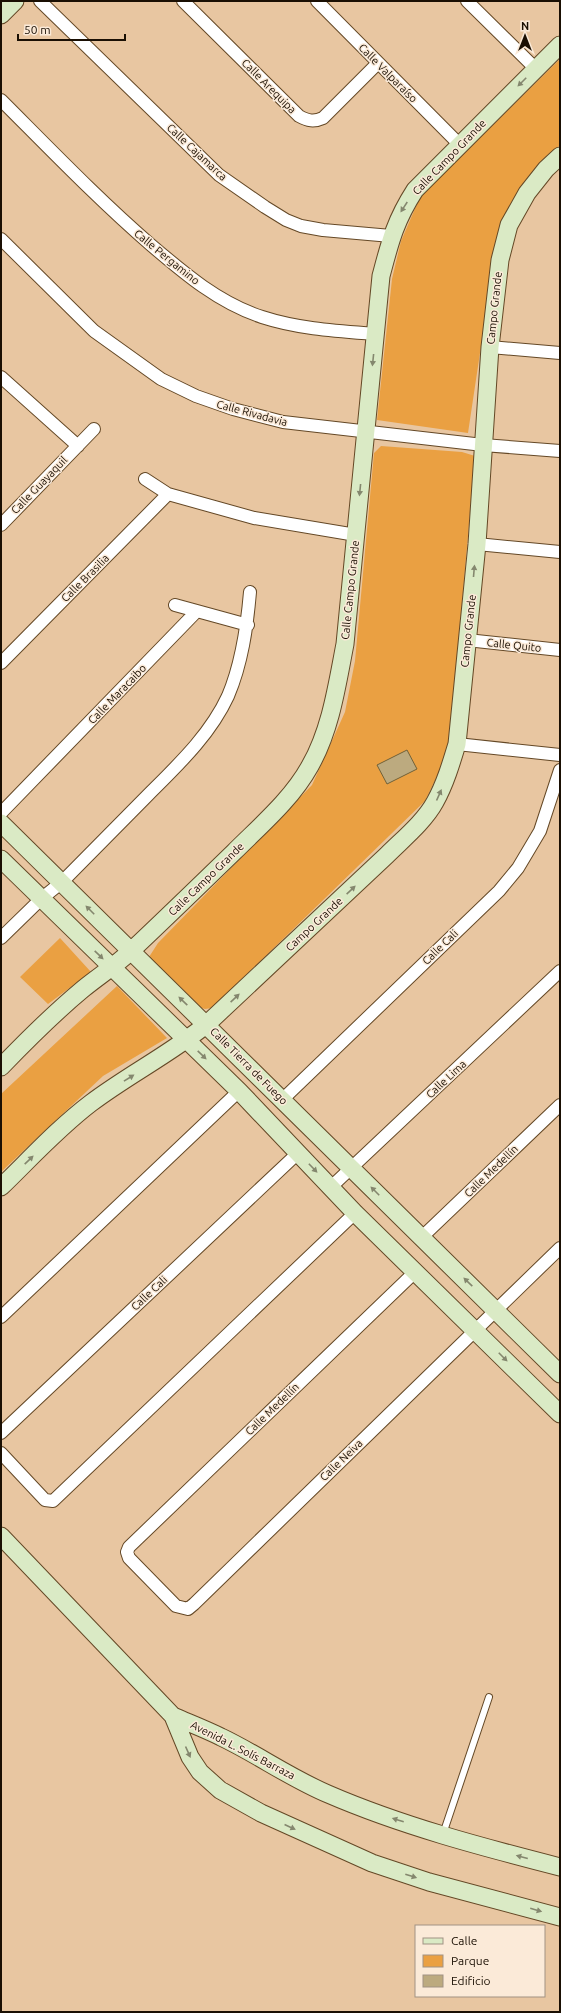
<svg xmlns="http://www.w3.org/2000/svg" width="561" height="2013" viewBox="0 0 561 2013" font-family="Ubuntu,sans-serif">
<rect width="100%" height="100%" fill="#e8c6a1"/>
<!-- green -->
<path fill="#eaa042" d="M560,59V145L525,181L498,233L468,433L377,420L392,279L401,241L420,197Z
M381,446L462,452L475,456L450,740L442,766L425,801L212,1008L205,1009L199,1007L149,957L158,943L312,785L345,712L355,661L374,453Z
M60,938L91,972L48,1004L20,977Z
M117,986L167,1038L103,1076L1,1172V1094Z"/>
<!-- building -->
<path fill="#bcaa7f" stroke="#716138" d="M407,750L417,769L387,784L377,765Z"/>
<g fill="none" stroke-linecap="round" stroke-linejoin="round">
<defs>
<path id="lane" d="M443,1834L489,1697"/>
<path id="street" d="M40,1L219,175L265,207L286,220L301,226L323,230L391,236
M183,1L299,116C308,121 314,122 323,118L378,63
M317,1L459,144
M467,1L536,69
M1,100C50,149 99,200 151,245C185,274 219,303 262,317C299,329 337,331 376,334
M1,239L94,331L161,379L196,396L233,409L283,422L483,445L560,451
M490,347L560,353
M1,377L78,446
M145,479L168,494L254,518L356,535
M1,525L94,429
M477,544L560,552
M175,605L248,625
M467,640L560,650
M1,663L168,494
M457,744L560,755
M1,813L197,611
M1,938L41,899L62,882C91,853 119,824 148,795C178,765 210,735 228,696C242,663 247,627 250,592
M283,1099L499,891L518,868L540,831L560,770
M331,1187L560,971
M422,1237L560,1105
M415,1272L129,1547L127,1552L129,1558L176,1606L188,1609L194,1604L560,1248
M1,1317L239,1091
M1,1433L298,1153
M1,1453L45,1500L53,1501L355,1213"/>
<path id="secondary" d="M1,15L15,1
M1,823L560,1374
M1,859L239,1091L355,1213L560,1414
M1,1067C27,1040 54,1013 83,989C99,976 116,965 131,951C166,918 200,885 234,852C261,825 291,800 310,766C331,729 337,685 345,644L381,276C390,242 395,221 415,190L560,45
M1,1187C30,1159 58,1128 91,1103C128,1075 170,1054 207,1024L387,855C403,839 424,822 435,802C445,784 451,764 457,744L477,544L490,347L500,260L509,225L527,193L546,169L560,156
M1,1536L173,1716L190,1757L200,1772L220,1790L261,1813L372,1863L429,1882L560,1917
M173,1716C189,1723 205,1729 221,1737C257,1754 290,1778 328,1794C402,1826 482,1847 560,1867"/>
</defs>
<!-- lane casing -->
<use href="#lane" stroke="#644826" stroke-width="8"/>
<!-- street casing -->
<use href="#street" stroke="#644826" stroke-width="14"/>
<!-- secondary casing -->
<use href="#secondary" stroke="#644826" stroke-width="19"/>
<!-- lane -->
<use href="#lane" stroke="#fff" stroke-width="6"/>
<!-- street -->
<use href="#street" stroke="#fff" stroke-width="12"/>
<!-- secondary -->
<use href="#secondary" stroke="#daeac5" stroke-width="17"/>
</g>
<!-- one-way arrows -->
<defs><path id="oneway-solid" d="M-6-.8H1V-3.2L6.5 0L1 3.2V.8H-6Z"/></defs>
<g fill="#84876e">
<use href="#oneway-solid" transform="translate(522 82) rotate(135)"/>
<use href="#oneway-solid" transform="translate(404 207) rotate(123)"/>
<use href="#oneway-solid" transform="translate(373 360) rotate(96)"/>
<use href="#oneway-solid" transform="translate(360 490) rotate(96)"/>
<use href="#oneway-solid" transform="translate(474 571) rotate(-85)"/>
<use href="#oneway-solid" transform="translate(439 795) rotate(-66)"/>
<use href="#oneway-solid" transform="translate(351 890) rotate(-43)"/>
<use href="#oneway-solid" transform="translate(90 910) rotate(-135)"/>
<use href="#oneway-solid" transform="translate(99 955) rotate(44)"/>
<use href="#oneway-solid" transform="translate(235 998) rotate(-43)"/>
<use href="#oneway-solid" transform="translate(183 1001) rotate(-136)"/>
<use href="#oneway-solid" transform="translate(202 1055) rotate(44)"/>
<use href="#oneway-solid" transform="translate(129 1078) rotate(-32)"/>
<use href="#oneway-solid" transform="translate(29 1160) rotate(-44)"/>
<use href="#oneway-solid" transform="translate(313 1168) rotate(46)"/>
<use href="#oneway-solid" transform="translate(375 1191) rotate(-135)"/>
<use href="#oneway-solid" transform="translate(468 1282) rotate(-136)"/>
<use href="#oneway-solid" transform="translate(503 1357) rotate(45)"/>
<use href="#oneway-solid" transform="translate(188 1752) rotate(66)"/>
<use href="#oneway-solid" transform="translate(398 1820) rotate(-163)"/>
<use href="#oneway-solid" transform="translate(290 1827) rotate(25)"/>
<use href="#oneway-solid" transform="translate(522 1857) rotate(-165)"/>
<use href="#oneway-solid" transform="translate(411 1876) rotate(18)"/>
<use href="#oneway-solid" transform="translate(536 1910) rotate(16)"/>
</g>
<g text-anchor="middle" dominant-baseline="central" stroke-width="3" stroke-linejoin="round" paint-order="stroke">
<!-- street labels -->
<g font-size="11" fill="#1a0f03" stroke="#fbead8">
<text transform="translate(388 73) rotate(45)">Calle Valparaíso</text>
<text transform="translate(269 86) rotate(45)">Calle Arequipa</text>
<text transform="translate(197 152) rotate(43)">Calle Cajamarca</text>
<text transform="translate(449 157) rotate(-46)">Calle Campo Grande</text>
<text transform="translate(167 257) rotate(39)">Calle Pergamino</text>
<text transform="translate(494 308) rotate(-84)">Campo Grande</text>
<text transform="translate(252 413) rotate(15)">Calle Rivadavia</text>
<text transform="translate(39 485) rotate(-46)">Calle Guayaquil</text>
<text transform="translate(85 578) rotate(-45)">Calle Brasilia</text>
<text transform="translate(350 590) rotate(-84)">Calle Campo Grande</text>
<text transform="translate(468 631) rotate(-84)">Campo Grande</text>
<text transform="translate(514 645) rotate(6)">Calle Quito</text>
<text transform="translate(117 694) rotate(-46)">Calle Maracaibo</text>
<text transform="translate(206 879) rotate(-44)">Calle Campo Grande</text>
<text transform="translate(314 924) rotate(-43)">Campo Grande</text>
<text transform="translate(440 947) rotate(-44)">Calle Cali</text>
<text transform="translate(249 1066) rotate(45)">Calle Tierra de Fuego</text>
<text transform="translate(446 1079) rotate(-43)">Calle Lima</text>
<text transform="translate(491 1171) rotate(-44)">Calle Medellín</text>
<text transform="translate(149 1293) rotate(-43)">Calle Cali</text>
<text transform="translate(272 1409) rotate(-44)">Calle Medellín</text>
<text transform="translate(341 1460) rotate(-44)">Calle Neiva</text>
<text transform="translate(243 1750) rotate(27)">Avenida L. Solís Barraza</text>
</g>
</g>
<!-- border -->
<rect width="561" height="2013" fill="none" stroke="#1a0f03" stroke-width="4"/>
<!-- legend -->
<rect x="415" y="1925" width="130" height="72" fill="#fbead8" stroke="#a19283"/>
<rect x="423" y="1938" width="20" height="6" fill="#daeac5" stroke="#a19283"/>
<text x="451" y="1945" font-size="12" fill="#1a0f03">Calle</text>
<rect x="423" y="1955" width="20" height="12" fill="#eaa042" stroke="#a19283"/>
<text x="451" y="1965" font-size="12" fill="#1a0f03">Parque</text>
<rect x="423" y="1975" width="20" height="12" fill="#bcaa7f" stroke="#a19283"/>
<text x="451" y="1985" font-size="12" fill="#1a0f03">Edificio</text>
<!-- north arrow -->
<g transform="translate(525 36)" stroke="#fbead8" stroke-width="3" paint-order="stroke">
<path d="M0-3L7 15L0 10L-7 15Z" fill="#1a0f03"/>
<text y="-6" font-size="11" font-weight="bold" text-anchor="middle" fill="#1a0f03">N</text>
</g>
<!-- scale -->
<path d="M18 34v6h107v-6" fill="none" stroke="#1a0f03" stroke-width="2"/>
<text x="24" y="34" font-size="12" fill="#1a0f03" stroke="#fbead8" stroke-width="3" paint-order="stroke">50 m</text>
</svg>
